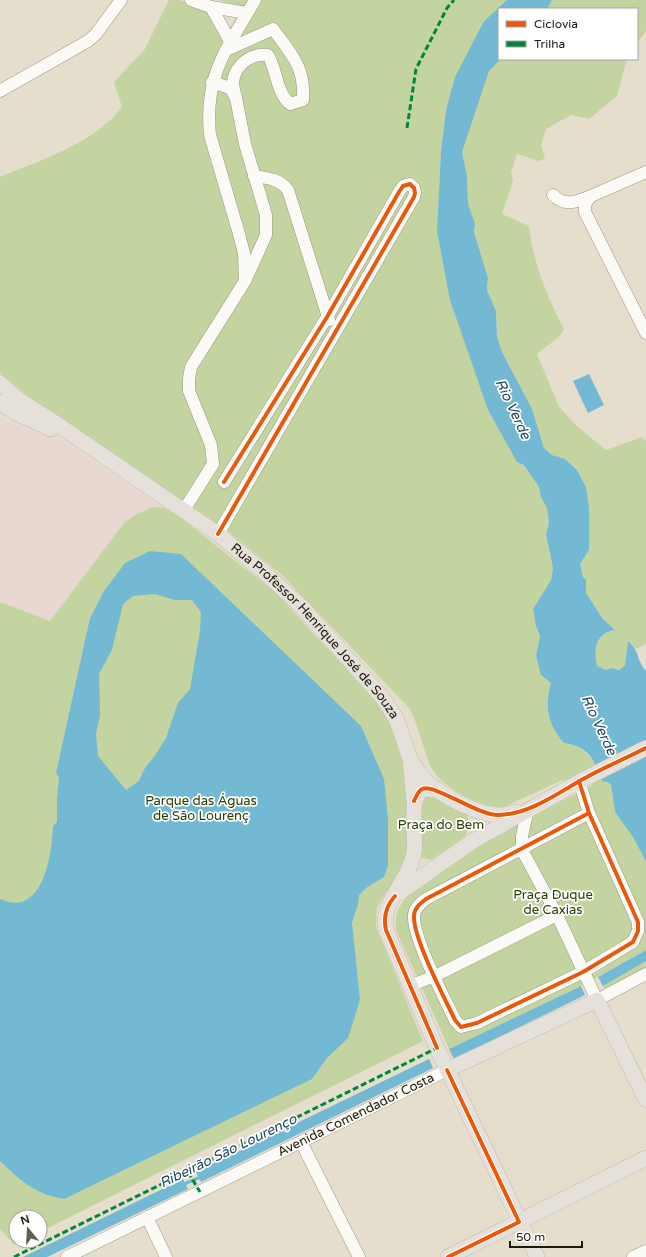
<svg xmlns="http://www.w3.org/2000/svg" width="646" height="1257" viewBox="0 0 646 1257" font-family="'Varela Round',sans-serif">
<rect width="100%" height="100%" fill="#e6decc"/>
<!-- industrial -->
<path fill="#e9d7d2" d="M0,418L71,446L165,508L153,507L96,559L50,621L0,602Z"/>
<!-- green -->
<path fill="#c3d4a1" d="M169,0H178L209,9L223,40L242,8L219,0H507L484,21L446,110L441,151L438,213L477,374L488,410L539,487L541,497L547,508L549,523L546,534L553,568L551,580L533,609L536,626L540,636L536,656L541,675L551,683C543,710 553,719 564,743C581,746 588,752 597,767L570,780L560,781L504,807C482,809 439,787 430,765C422,746 419,726 409,708L283,576L230,533L29,397L0,373V177C41,160 95,143 122,107L114,82L145,49Z
M552,0H646V31L637,43V9H547Z
M501,59H627L617,96L589,119L571,115L546,129L541,145L545,159L538,161L517,154L511,172L513,181L502,214L529,226C533,263 547,296 564,329C558,341 546,345 537,354L559,407L578,427L606,450L642,437L646,441V644L637,649L628,641L625,665L619,670L611,668L606,670L597,666C592,649 596,634 615,630L603,619L586,593V581L583,577L580,564L589,550L586,487L577,470L565,459L552,455L544,448L532,409L502,352L497,336L496,311L487,290L488,278L474,232L475,224L468,203L467,176L462,152L489,71Z
M153,507L165,508L185,521L276,593L392,718L408,780V860L399,877L386,892L377,907L376,927L423,1041L40,1232V1217H16V1241H21L14,1245L0,1229V602L50,621L124,523L137,514Z
M601,779L611,785L615,812L633,837L646,862V950L581,986L449,1049L396,930C394,914 399,905 410,894L479,846L511,826L592,786L591,783Z
M426,792L466,813L470,824L465,837L431,860L418,856V804Z
M646,961V968L604,989L603,986Z"/>
<!-- water -->
<path fill="#74b9d4" fill-rule="evenodd" d="M507,0H552L547,9H499V59H501L489,71L462,152L467,176L468,203L475,224L474,232L488,278L487,290L496,311L497,336L502,352L532,409L544,448L552,455L565,459L577,470L586,487L589,508V550L580,564L583,577L586,580V593L603,619L615,630C596,633 593,649 597,666L606,670L611,668L619,670L625,665L628,641C641,652 635,658 646,671V862L633,837L615,812L611,785L607,782L602,781C594,759 589,747 564,743C548,724 544,708 551,683L541,675L536,656L540,636L536,626L533,609L551,580L553,568L546,534L549,523L547,508L541,497L539,487L524,465L517,462L488,410L450,300L437,231L441,151L446,110L455,77L484,21Z
M589,374L604,405L588,413L573,381Z
M150,551L181,554L361,726L384,779L388,819V866L384,877L366,888L359,895L358,904L352,923L360,1000L348,1038L327,1058L312,1079L64,1199C35,1194 21,1181 0,1161V899C43,919 52,854 53,826L57,822V799L59,777L56,773L90,618L104,591L125,563ZM155,594L175,600H192L201,612L200,631L190,689L178,703L166,738L154,757L145,768L139,781L126,790L98,756L96,733L100,715L99,674L112,650L123,604L133,596Z
M646,950V961L603,986L598,977Z
M581,986L585,995L454,1059L449,1049Z
M429,1059L433,1068L201,1182L196,1172Z
M183,1179L188,1189L47,1257H23Z"/>
<g fill="none" stroke-linecap="round" stroke-linejoin="round">
<!-- stream -->
<path stroke="#74b9d4" stroke-width="3" d="M182,1185L203,1176"/>
<defs>
<g id="minor">
<path d="M191,0L211,7L247,13"/>
<path d="M211,7L230,41"/>
<path d="M226,50L273,29C292,55 305,67 303,100L290,104C276,92 277,70 268,55C252,53 235,64 233,82C233,87 235,93 236,98"/>
<path d="M212,82L230,88L236,98L245,144L266,215V235L246,279"/>
<path d="M0,91L88,41L96,34L121,0"/>
<path d="M646,172L591,196L585,204V212L646,333"/>
<path d="M254,176C268,178 280,179 288,190L329,320"/>
<path d="M553,195C565,207 577,202 591,196"/>
<path d="M184,510L213,464L211,445L189,391V379L191,367L245,281L244,253L239,234L210,135C204,75 227,49 255,0"/>
<path d="M218,534L414,197L415,193L414,188L410,184L403,186L399,192L327,317L224,482"/>
<path d="M579,781L589,813L638,922V931L633,942L583,972L477,1023L461,1027L455,1020C444,997 413,938 414,916C414,908 421,903 426,899L589,813"/>
<path d="M528,809L522,836V850L557,915L597,1000L646,974"/>
<path d="M409,986L435,976L557,915"/>
<path d="M301,1142L359,1257"/>
<path d="M147,1217L166,1257"/>
<path id="s1" d="M67,1257L447,1070"/>
<path d="M633,1257L646,1251"/>
</g>
<g id="major">
<path id="s2" d="M0,383L19,400L48,418L218,534L264,572L301,606L381,696L396,718L410,759L414,801"/>
<path d="M0,402L16,413L51,429"/>
<path d="M411,760C415,766 418,772 423,778C438,794 477,815 499,815C505,815 511,813 517,812"/>
<path d="M438,790L423,789C412,798 414,813 414,826C414,836 416,848 413,857C407,883 380,903 386,930L437,1048L537,1257"/>
<path d="M399,893L473,841L586,778L646,748"/>
<path d="M447,1070L597,1000L646,1100"/>
<path d="M448,1257L646,1158"/>
</g>
</defs>
<!-- minor casing -->
<use href="#minor" stroke="#9c9688" stroke-width="13"/>
<!-- major casing -->
<use href="#major" stroke="#c0bcb3" stroke-width="16"/>
<!-- minor -->
<use href="#minor" stroke="#fbfaf7" stroke-width="12"/>
<!-- major -->
<use href="#major" stroke="#e5e1da" stroke-width="15"/>
<!-- quiet -->
<path stroke="#00873e" stroke-width="3" stroke-dasharray="6 3" stroke-linecap="butt" d="M407,128L416,69L447,8L454,0
M188,1172L200,1192
M14,1257L437,1048"/>
<defs>
<path id="cycleway" d="M218,534L414,197L415,193L414,188L410,184L403,186L399,192L327,317L224,482
M579,781L589,813L638,922V931L633,942L583,972L477,1023L461,1027L455,1020C444,997 413,938 414,916C414,908 421,903 426,899L589,813
M414,801C416,797 418,791 422,789C434,783 478,816 499,815C531,814 559,792 585,778C605,767 626,758 646,748
M395,896C386,906 383,917 386,930L437,1048
M447,1070L519,1222L448,1257"/>
</defs>
<!-- cycleway casing -->
<use href="#cycleway" stroke="#fff" stroke-width="6"/>
<!-- cycleway -->
<use href="#cycleway" stroke="#e8590c" stroke-width="4"/>
</g>
<g text-anchor="middle" dominant-baseline="central" stroke-width="3.5" stroke-linejoin="round" paint-order="stroke">
<!-- street labels -->
<g font-size="13" fill="#1d180c" stroke="#fff">
<text stroke="none"><textPath href="#s2" startOffset="403">Rua Professor Henrique José de Souza</textPath></text>
<text stroke="none"><textPath href="#s1" startOffset="322">Avenida Comendador Costa</textPath></text>
</g>
<!-- park labels -->
<g font-size="13" fill="#273e01" stroke="#fff">
<text x="201" y="801">Parque das Águas<tspan x="201" dy="15">de São Lourenç</tspan></text>
<text x="441" y="825">Praça do Bem</text>
<text x="553" y="895">Praça Duque<tspan x="553" dy="15">de Caxias</tspan></text>
</g>
<!-- water labels -->
<g font-size="14" font-style="italic" fill="#1f495d" stroke="#fff">
<text transform="translate(513 409) rotate(65)">Rio Verde</text>
<text transform="translate(599 725) rotate(65)">Rio Verde</text>
<text transform="translate(228 1151) rotate(-26)">Ribeirão São Lourenço</text>
</g>
</g>
<!-- legend -->
<rect x="498" y="8" width="140" height="52" fill="#ffffff" stroke="#a5a39e"/>
<rect x="506" y="21" width="20" height="6" fill="#e8590c" stroke="#a5a39e"/>
<text x="534" y="28" font-size="12" fill="#1d180c">Ciclovia</text>
<rect x="506" y="41" width="20" height="6" fill="#00873e" stroke="#a5a39e"/>
<text x="534" y="48" font-size="12" fill="#1d180c">Trilha</text>
<!-- north arrow -->
<g transform="translate(28 1229) rotate(342)"><circle r="19" fill="#ffffff" stroke="#a5a39e"/>
<path d="M0-3L7 15L0 10L-7 15Z" fill="#635d4f"/>
<text y="-6" font-size="11" font-weight="bold" text-anchor="middle" fill="#1d180c">N</text>
</g>
<!-- scale -->
<path d="M510 1241v6h72v-6" fill="none" stroke="#1d180c" stroke-width="2"/>
<text x="516" y="1241" font-size="12" fill="#1d180c" stroke="#ffffff" stroke-width="3" paint-order="stroke">50 m</text>
</svg>
